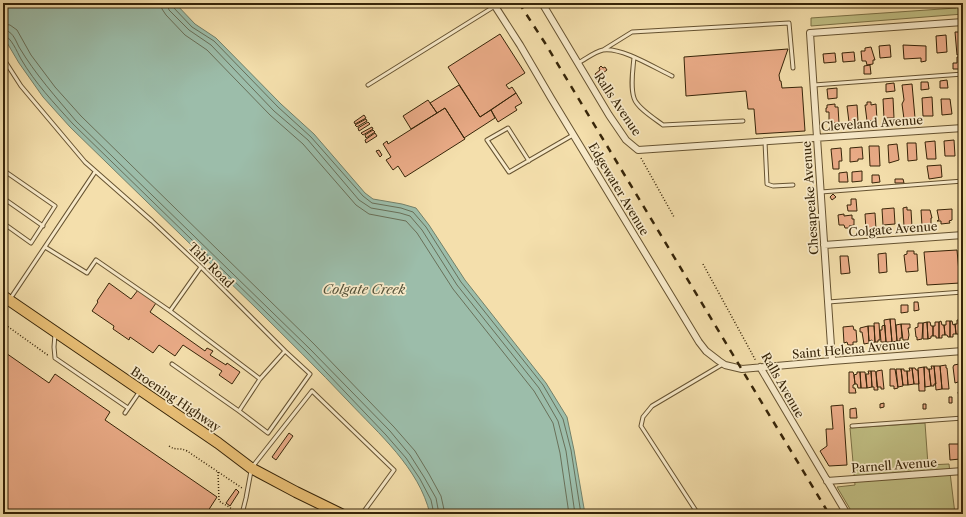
<svg xmlns="http://www.w3.org/2000/svg" width="966" height="517" viewBox="0 0 966 517" font-family="'Libre Caslon Text',serif">
<rect width="100%" height="100%" fill="#f4dfac"/>
<filter id="stains"><feTurbulence type="fractalNoise" baseFrequency=".005" numOctaves="4"/><feColorMatrix values="0 0 0 0 .2 0 0 0 0 .09 0 0 0 0 .02 0 0 0 .5 -.17"/></filter>
<radialGradient id="worn" r=".72"><stop offset=".6" stop-color="#630" stop-opacity="0"/><stop offset="1" stop-color="#630" stop-opacity=".3"/></radialGradient>
<!-- green -->
<path fill="#c1c085" stroke="#7c7246" d="M956,3H962L963,14L811,26V18L956,8Z
M925,423L928,465L949,464L955,514H853L837,487L855,485L850,428Z"/>
<!-- water -->
<path fill="#9cbdaa" stroke="#738069" d="M3,3H175L195,24L216,38L281,104L314,134L365,193L373,199L402,204L416,208L429,225L465,280L546,383L567,417L574,450L585,514H430C419,468 379,434 348,401C318,369 287,339 256,308C194,248 132,187 70,127L43,97L19,63L3,36Z"/>
<g fill="none" stroke-linecap="round" stroke-linejoin="round">
<!-- shore -->
<path stroke="#697059" stroke-width="1" d="M161,3L162,9L166,15L185,35L207,50L270,115L303,144L356,205L369,214L406,221L417,233L453,289L534,391L553,423L560,453L569,514
M167,3L169,10L189,30L211,45L274,111L308,140L359,200L371,208L400,213L410,216L422,230L457,285L539,388L558,421L566,451L575,514
M172,3L173,7L192,27L214,41L278,107L311,137L363,196L372,203L401,208L413,212L426,227L461,282L543,385L563,419L571,450L581,514
M3,24L10,25L17,30L31,55L55,87L81,116L314,344L394,427L415,451L429,474L441,496L445,514
M3,30C12,30 15,39 19,47C35,74 56,97 76,121L310,349L390,431L410,455L424,477L436,498L439,514
M3,35C11,36 17,52 21,59C35,83 54,103 73,124L307,352L386,435L406,458L420,479L431,500L434,514"/>
</g>
<!-- building -->
<path fill="#eaab87" stroke="#362408" d="M955,32H963V54L957,55Z
M500,34L525,73L506,85L509,89L512,87L516,93L480,117L448,67Z
M946,35L947,52L937,53L936,36Z
M890,45L891,57L880,58L879,46Z
M903,45L926,46V61L921,62V58L904,59Z
M871,47L875,60H873V64L867,65L866,61H862L861,51H865V48Z
M788,49L779,75L780,81H781L782,88L802,87L805,131L756,134L754,109H748L746,91L686,96L684,57Z
M854,52L855,61L843,62L842,53Z
M835,53L836,62L824,63L823,54Z
M963,56V69H953V63H957V57Z
M870,65L871,74H864V66Z
M601,66L603,68L605,67L607,70L603,73L605,76L599,80L595,74L600,70L599,68Z
M959,79H963V87L960,88Z
M947,80L948,88H940V81Z
M921,82H928L929,89L921,90Z
M894,83L895,91L886,92V84Z
M912,84L915,118L904,119L902,104L904,100L902,85Z
M459,85L480,117L491,110L495,118L464,138L445,108L437,113L430,103Z
M837,88V98L828,99L827,89Z
M516,93L522,103L515,107L517,110L498,122L491,110Z
M932,97L933,116H923L922,98Z
M959,97H963V114H961Z
M893,98L894,118H884L883,99Z
M941,99H950L952,114L942,115Z
M428,100L437,113L411,129L403,116Z
M867,102H871V105L876,104L877,120L867,121L865,105H867Z
M835,104V107H838L839,123H829V112H826V108H827V105Z
M857,105L858,121L849,122L847,106Z
M445,108L465,139L405,177L398,166L393,170L386,160L391,157L383,144L387,141L388,144Z
M364,115L366,118L355,124L354,122Z
M366,119L367,121L357,127L355,125Z
M368,122L370,124L359,131L358,128Z
M372,127L373,129L363,135L361,133Z
M373,130L375,132L366,138L365,135Z
M375,133L377,136L366,143L365,140Z
M954,140L955,156H945L944,141Z
M935,141L936,159H927L925,142Z
M907,143H916L917,160L908,161Z
M897,144L899,160L889,163L888,145Z
M869,146H879L880,166H870Z
M862,147L863,159H858V161L850,162V148Z
M841,148L842,161H839V169H833L831,149Z
M379,150L382,155L380,157L376,151Z
M941,165L942,177L929,179L927,166Z
M862,171V181L852,182V172Z
M847,172L848,182H839V173Z
M872,175H879L880,182L872,183Z
M895,179H903L904,183H895Z
M833,194L836,197L832,200L830,197Z
M851,199H856L857,211H848L847,205H851Z
M907,207V210H911L912,227H904L903,208Z
M894,208L895,224L883,225L882,209Z
M952,209V220L949,221L950,223L941,224V221H937L939,220L937,210Z
M921,210H930L932,218H931V225L922,226Z
M875,213L876,229L866,230L865,214Z
M844,214V216L852,215V219H854V225L849,226L850,228H845L844,225H839L838,215Z
M957,250L960,283L927,285L924,252Z
M907,251H914V254H917L918,271L906,272L904,255L907,254Z
M886,253L887,272L879,273L878,254Z
M840,256H848L850,273L841,274Z
M109,283L131,299L138,290L156,303L150,312L205,351L207,348L213,351L210,355L226,365L227,363L240,372L232,384L219,375L222,371L183,345L175,356L159,345L153,353L130,337L129,340L113,329L114,326L92,311L98,302L97,301Z
M914,302H918L919,310L914,311Z
M901,305H908V312L901,313Z
M960,315H963V336H961Z
M890,319L892,342H886L884,320Z
M890,319H895L897,341L892,342Z
M957,320H960L961,336H959L958,334H956L955,324H957Z
M941,321L942,325H944L945,335H942V338H939V322Z
M946,321H950V337H948L947,335H945L944,325H946Z
M950,321H952L953,325L955,324L956,334H953V337H950Z
M927,322L928,339H923V323Z
M927,322H930L931,326H933V336H931V338L928,339Z
M935,322H939V338H936V336H933V326H935Z
M874,323H879L880,340H878V342H875Z
M918,323H923L922,339L917,340V337H916L915,328L918,327Z
M901,324L902,338H900V341H897L896,325Z
M901,324H910V328H908L909,335L908,340H903Z
M885,325L886,342H881L880,330H882V326Z
M853,326L854,330H856L857,342H853V345H848L847,342L844,343L843,327Z
M868,326H874L875,342L872,343V340L869,341Z
M868,326L869,343L864,344L862,332H860V328Z
M3,351L49,383L55,374L110,412L105,420L217,497L206,514H3Z
M959,364L961,381L955,383L953,367L954,365Z
M963,364V384H961L960,367V365Z
M946,365V368H947L949,389H942L940,366Z
M931,366H934L936,384H934V386H931L929,369H932Z
M934,366H940L942,389L936,390Z
M924,367H927V369H929L931,386L925,387Z
M924,367L925,391H919L918,368Z
M909,368H912L914,384L908,385L907,371H910Z
M912,368H915L916,370H918L919,384H914Z
M890,369H895L898,388L894,389V386H890Z
M896,369H901L903,386L898,387Z
M901,369H904V371H907L908,385H903Z
M882,370L884,389H881V387H877L876,373L877,371Z
M868,371H871L872,387L867,388L866,374H869Z
M871,371H875L876,373L878,390H874V387H872Z
M849,372H853L854,375L855,384L853,385V388H855L856,393H849Z
M857,372H860L861,388H858L857,384H855L854,375L857,374Z
M860,372H865L867,388H861Z
M958,392H961L962,397H959Z
M949,397H952V403H949Z
M884,403V407L880,408V404Z
M923,404H926V409H923Z
M843,405L847,465L829,466L820,451L827,446L826,429H833L831,406Z
M856,408L857,418H850V409Z
M289,433L293,436L276,460L272,457Z
M949,444H959L960,459L950,460Z
M236,489L239,492L230,506L226,503Z"/>
<g fill="none" stroke-linecap="round" stroke-linejoin="round">
<defs>
<path id="lane" d="M603,50L632,32L789,23L793,68
M634,57C633,70 630,86 634,98C637,108 655,119 663,125L743,121
M3,58L21,86L85,162L152,221L201,267L285,351L310,374L268,433L239,411
M578,63C586,59 594,52 603,50C622,47 655,68 672,76
M368,85L495,6
M814,85L963,74
M765,142L767,184L773,186L793,185
M529,161L508,128L487,140L509,172L573,135
M3,170L55,206L31,243L3,223
M821,192L963,181
M3,198L43,226
M45,247L87,273L96,260L170,311
M201,267L170,311L260,379L285,351
M10,299L95,172
M828,302L963,292
M55,334L54,347L55,358L128,408
M172,364L239,411L260,379
M125,413L140,391
M852,426L963,418
M253,466L312,391L394,470L362,514
M242,514L246,498L251,471
M698,514L641,426L643,417L652,406L723,364"/>
<path id="street" d="M493,3L520,45L551,98L699,342L706,351L719,361L725,365L742,369L832,361L963,351
M542,3L609,115L626,140L638,150L963,128
M824,245L963,235
M832,361L810,33L963,22
M760,367L847,514
M827,481L963,471"/>
<path id="primary" d="M3,296L218,443L251,468L296,492L341,514"/>
</defs>
<!-- lane casing -->
<use href="#lane" stroke="#665331" stroke-width="5"/>
<!-- street casing -->
<use href="#street" stroke="#665331" stroke-width="8"/>
<!-- primary casing -->
<use href="#primary" stroke="#362408" stroke-width="12"/>
<!-- path -->
<path stroke="#362408" stroke-width="1.5" stroke-dasharray="1 2" stroke-linecap="butt" d="M641,158L674,217
M703,264L756,361
M3,323L49,356
M169,446C176,451 180,447 187,451L242,488
M218,472L219,501L237,512"/>
<!-- lane -->
<use href="#lane" stroke="#f8eac9" stroke-width="3"/>
<!-- street -->
<use href="#street" stroke="#f8eac9" stroke-width="6"/>
<!-- primary -->
<use href="#primary" stroke="#eac076" stroke-width="10"/>
<!-- rail -->
<path stroke="#362408" stroke-width="2.5" stroke-dasharray="7 7" stroke-linecap="butt" d="M519,3L545,43L829,514"/>
</g>
<g text-anchor="middle" dominant-baseline="central" stroke-width="3.5" stroke-linejoin="round" paint-order="stroke">
<!-- street labels -->
<g font-size="12" fill="#362408" stroke="#f8eac9">
<text transform="translate(618 104) rotate(56)">Ralls Avenue</text>
<text transform="translate(872 123) rotate(-4)">Cleveland Avenue</text>
<text transform="translate(619 189) rotate(59)">Edgewater Avenue</text>
<text transform="translate(810 198) rotate(-94)">Chesapeake Avenue</text>
<text transform="translate(893 229) rotate(-4)">Colgate Avenue</text>
<text transform="translate(211 265) rotate(45)">Tabi Road</text>
<text transform="translate(851 349) rotate(-5)">Saint Helena Avenue</text>
<text transform="translate(783 385) rotate(60)">Ralls Avenue</text>
<text transform="translate(176 399) rotate(34)">Broening Highway</text>
<text transform="translate(894 465) rotate(-4)">Parnell Avenue</text>
</g>
<!-- water labels -->
<g font-size="13" font-style="italic" fill="#555239" stroke="#f8eac9">
<text x="364" y="289">Colgate Creek</text>
</g>
</g>
<!-- margin -->
<rect width="966" height="517" fill="none" stroke="#f4dfac" stroke-width="16"/>
<rect x="4" y="4" width="958" height="509" fill="none" stroke="#362408" stroke-width="2"/>
<rect x="8" y="8" width="950" height="501" fill="none" stroke="#362408"/>
<rect width="100%" height="100%" filter="url(#stains)"/>
<rect width="100%" height="100%" fill="url(#worn)"/>
</svg>
